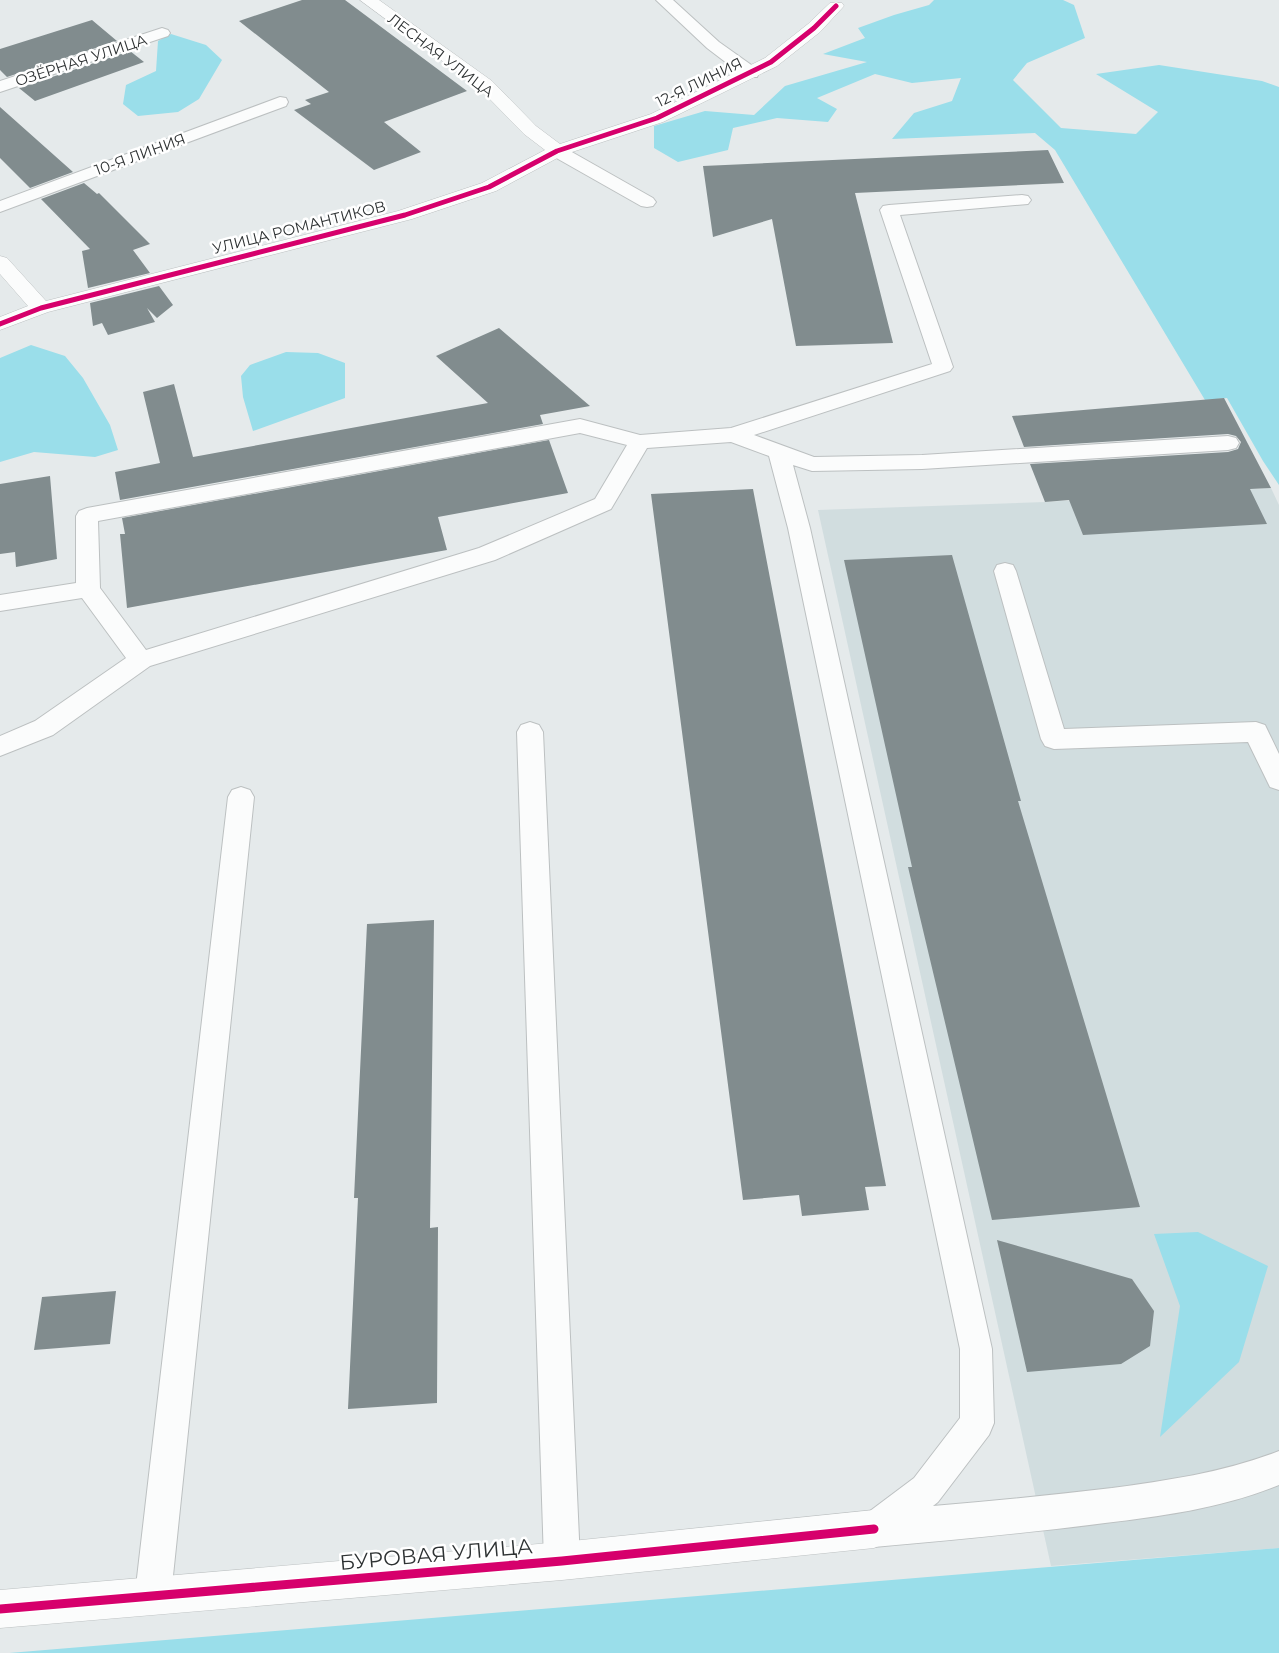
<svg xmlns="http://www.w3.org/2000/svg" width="1279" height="1653" viewBox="0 0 1279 1653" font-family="Montserrat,sans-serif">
<rect width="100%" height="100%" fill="#e5eaeb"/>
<!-- built -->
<path fill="#d1dddf" d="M1271,488L1279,505V1548L1051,1566L818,510L1045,502Z"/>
<!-- green -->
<path fill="#9adeea" d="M934,0H1063L1074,5L1085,38L1027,63L1013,80L1061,128L1136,134L1158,112L1096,74L1159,65L1262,81L1279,87V485L1263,461L1227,398L1205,400L1055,150L1035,133L892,139L914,113L952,101L961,78L912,83L875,74L817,98L837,109L828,122L777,118L733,128L728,150L678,162L654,148V126L705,111L754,115L785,86L867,62L823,54L865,38L858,28L894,15L929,5Z
M171,34L206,45L222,60L199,99L178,112L138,116L123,104L126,85L156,71L158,41Z
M31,345L65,356L83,378L110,425L118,450L95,457L34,452L0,462V358Z
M286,352L318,353L345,363V398L253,431L243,397L241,376L250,365Z
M1198,1232L1268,1266L1239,1362L1160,1437L1180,1306L1154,1234Z
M1279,1548V1653H9Z"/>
<!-- building -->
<path fill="#818c8e" d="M302,0H345L467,91L384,122L421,152L374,170L294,110L311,104L305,100L329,92L239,21Z
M92,20L117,41L7,77L0,70V49Z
M130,51L144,62L35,101L19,88Z
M0,107L73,172L30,188L0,158Z
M1048,150L1064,183L855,193L893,343L796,346L772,219L713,237L703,166Z
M84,183L97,194L99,193L150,244L133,250L150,273L88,288L82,251L90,249L41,199Z
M159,286L173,305L157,318L147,308L155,322L108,335L102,323L93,326L90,303Z
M499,328L590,406L540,415L543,424L120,500L115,472L160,463L143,392L174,384L193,457L488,403L436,356Z
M1224,398L1271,488L1250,489L1267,524L1083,535L1069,500L1045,502L1030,464L1228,452L1238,449L1241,442L1236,436L1228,434L1024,447L1012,416Z
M549,440L568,493L438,517L447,550L127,608L120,534H125L122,518Z
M50,476L57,559L16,567L15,552L0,554V484Z
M753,489L886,1186L865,1187L869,1210L802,1216L799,1195L743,1200L651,494Z
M952,555L1021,801H1018L1140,1207L992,1220L908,867H912L844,560Z
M434,920L430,1228L438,1227L437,1403L348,1409L358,1198H354L367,924Z
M997,1240L1132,1279L1154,1311L1150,1346L1121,1364L1027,1372Z
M116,1291L110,1344L34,1350L42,1297Z"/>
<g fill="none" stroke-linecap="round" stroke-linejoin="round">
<defs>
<path id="service" d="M656,0H673L719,42L757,69L759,73L757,77H745L707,48Z
M162,28L168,30L170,33L168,36L0,92V81Z
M280,97L286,98L288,102L286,106L0,212V201Z
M557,146L563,147L653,198L656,202L653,206L647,207L641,206L551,155L548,151L551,147Z
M1022,195L1028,196L1031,200L1028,204L900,215L953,367L950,371L754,435L814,457L922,455L1228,436L1236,438L1239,443L1236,448L1228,450L922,469L812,471L793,465L810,528L992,1349L994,1423L989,1435L938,1502L933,1506C993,1501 1052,1495 1112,1488C1169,1480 1226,1472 1279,1451V1485C1223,1508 1164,1516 1105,1523C1028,1533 951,1540 874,1547L862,1541L856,1529L862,1517L914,1478L960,1418V1349L788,528L769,456L731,442L647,448L611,509L495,560L150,666L53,735L0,756V736L35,721L126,658L82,598L0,611V595L76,583V516L79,511L87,508L580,419L640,435L731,428L932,364L880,210L883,206L889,205ZM580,433L627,445L595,499L479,548L146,650L100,588L98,521Z
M1005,563L1013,565L1016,571L1064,729L1256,722L1265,725L1279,754V790L1270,787L1248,742L1054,749L1045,746L1041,739L994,571L997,565Z
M530,722L539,725L543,732L580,1561L575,1574L562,1579L549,1574L544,1561L517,732L521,725Z
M241,787L250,790L254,797L171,1595L166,1608L153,1613L140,1608L135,1595L228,797L232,790Z"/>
<path id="minor" d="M360,0H379L492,81L536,126L560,144L651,114L765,58L808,24L830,3H842L844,6L820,32L777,66L663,122L563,155L496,191L412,219L48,312L0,330V317L28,306L0,274V256L7,258L46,301L398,211L482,183L545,150L524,134L480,89Z
M874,1510L887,1516L893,1529L887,1542L874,1548L562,1580L0,1628V1590L562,1542Z"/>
</defs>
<!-- service casing -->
<use href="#service" stroke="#bcc0c1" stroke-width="2"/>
<!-- minor casing -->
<use href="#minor" stroke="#bcc0c1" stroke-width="1"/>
<!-- service -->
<use href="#service" fill="#fbfcfc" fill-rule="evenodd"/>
<!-- minor -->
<use href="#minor" fill="#fbfcfc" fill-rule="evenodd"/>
<defs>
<path id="cycleway-far1" d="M0,324L41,308L405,215L489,187L557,151L657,118L771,62L814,28L836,6"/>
<path id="cycleway" d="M0,1609L562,1561L874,1529"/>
</defs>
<!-- cycleway-far1 casing -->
<use href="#cycleway-far1" stroke="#fff" stroke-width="7"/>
<!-- cycleway casing -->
<use href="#cycleway" stroke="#fff" stroke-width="12"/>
<!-- cycleway-far1 -->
<use href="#cycleway-far1" stroke="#d6006c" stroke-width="5"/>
<!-- cycleway -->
<use href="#cycleway" stroke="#d6006c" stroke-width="9"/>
</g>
<g text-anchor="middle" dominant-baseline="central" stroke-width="5" stroke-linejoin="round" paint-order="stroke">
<!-- far-street labels -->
<g font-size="15" fill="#2e3233" stroke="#fff">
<text transform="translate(441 55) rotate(37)">ЛЕСНАЯ УЛИЦА</text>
<text transform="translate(81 60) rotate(-18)">ОЗЁРНАЯ УЛИЦА</text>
<text transform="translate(699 82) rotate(-26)">12-Я ЛИНИЯ</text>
<text transform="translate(140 154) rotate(-20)">10-Я ЛИНИЯ</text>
<text transform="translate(299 227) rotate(-14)">УЛИЦА РОМАНТИКОВ</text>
</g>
<!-- near-street labels -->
<g font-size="21" fill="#2e3233" stroke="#fff">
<text transform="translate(436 1554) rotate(-5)">БУРОВАЯ УЛИЦА</text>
</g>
</g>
</svg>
